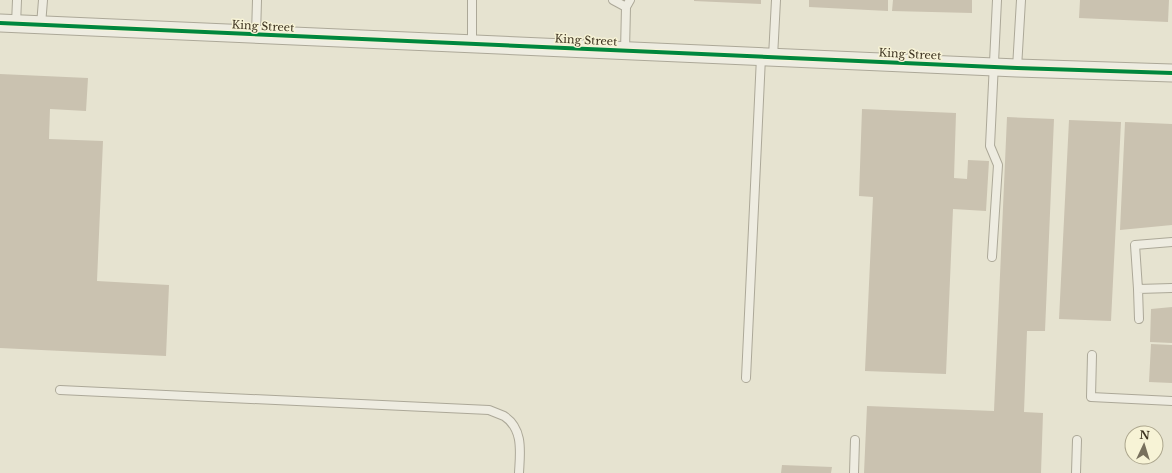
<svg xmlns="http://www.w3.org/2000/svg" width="1172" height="473" viewBox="0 0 1172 473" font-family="'Libre Baskerville',serif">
<rect width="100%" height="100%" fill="#e6e3d0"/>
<!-- building -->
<path fill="#cac2b0" d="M694,0H761V4L694,1Z
M809,0H888V11L809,7Z
M893,0H972V13L892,11Z
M1080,0H1169L1168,22L1079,18Z
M0,74L88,78L86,111L50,109L49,139L103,141L97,281L169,285L166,356L0,348Z
M862,109L956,113L954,178L967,179L968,160L989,161L986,211L953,209L946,374L865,371L873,197L859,196Z
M1007,117L1054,119L1045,331H1027L1024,412L1043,413L1041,473H864L867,406L994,411Z
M1069,120L1121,122L1111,321L1059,319Z
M1125,122L1172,124V225L1120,230Z
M1172,307V343L1150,342L1151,309Z
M1151,344L1172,345V383L1149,382Z
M782,465L832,467L831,473H781Z"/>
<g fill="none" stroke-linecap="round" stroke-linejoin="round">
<defs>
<path id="service" d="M613,0L626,7
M16,24L17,0
M41,25L43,0
M256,35L257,0
M472,44V0
M625,51L626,7L630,0
M773,57L776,0
M1017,68L1021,0
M1172,242L1135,245L1138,289L1172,288
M992,257L998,165L990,146L997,0
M1138,289L1139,319
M1092,355L1091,397L1172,401
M746,378L761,57
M60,390L489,410C494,412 499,414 504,416C524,429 520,453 519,473
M854,473L855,440
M1076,473L1077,440"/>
<path id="minor" d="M0,23L1017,68L1172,73"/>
</defs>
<!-- service casing -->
<use href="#service" stroke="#aca898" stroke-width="10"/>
<!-- minor casing -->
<use href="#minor" stroke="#aca898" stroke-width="19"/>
<!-- service -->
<use href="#service" stroke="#eeece1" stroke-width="8"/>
<!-- minor -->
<use href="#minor" stroke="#eeece1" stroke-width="17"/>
<defs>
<path id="cycleway" d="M0,23L1017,68L1172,73"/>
</defs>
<!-- cycleway casing -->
<use href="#cycleway" stroke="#f7f3d6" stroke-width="6"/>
<!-- cycleway -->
<use href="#cycleway" stroke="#00873e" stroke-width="4"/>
</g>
<g text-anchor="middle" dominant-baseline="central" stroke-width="3" stroke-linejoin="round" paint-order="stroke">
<!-- street labels -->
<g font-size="11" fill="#3c321f" stroke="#f7f3d6">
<text transform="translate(263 26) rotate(3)">King Street</text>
<text transform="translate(586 40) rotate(3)">King Street</text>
<text transform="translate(910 54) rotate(3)">King Street</text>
</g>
</g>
<!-- north arrow -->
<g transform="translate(1144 445) rotate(4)"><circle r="19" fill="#f7f3d6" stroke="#aca68d"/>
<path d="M0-3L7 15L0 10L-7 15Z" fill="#78705d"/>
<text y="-6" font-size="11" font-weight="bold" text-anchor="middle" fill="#3c321f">N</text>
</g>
</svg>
